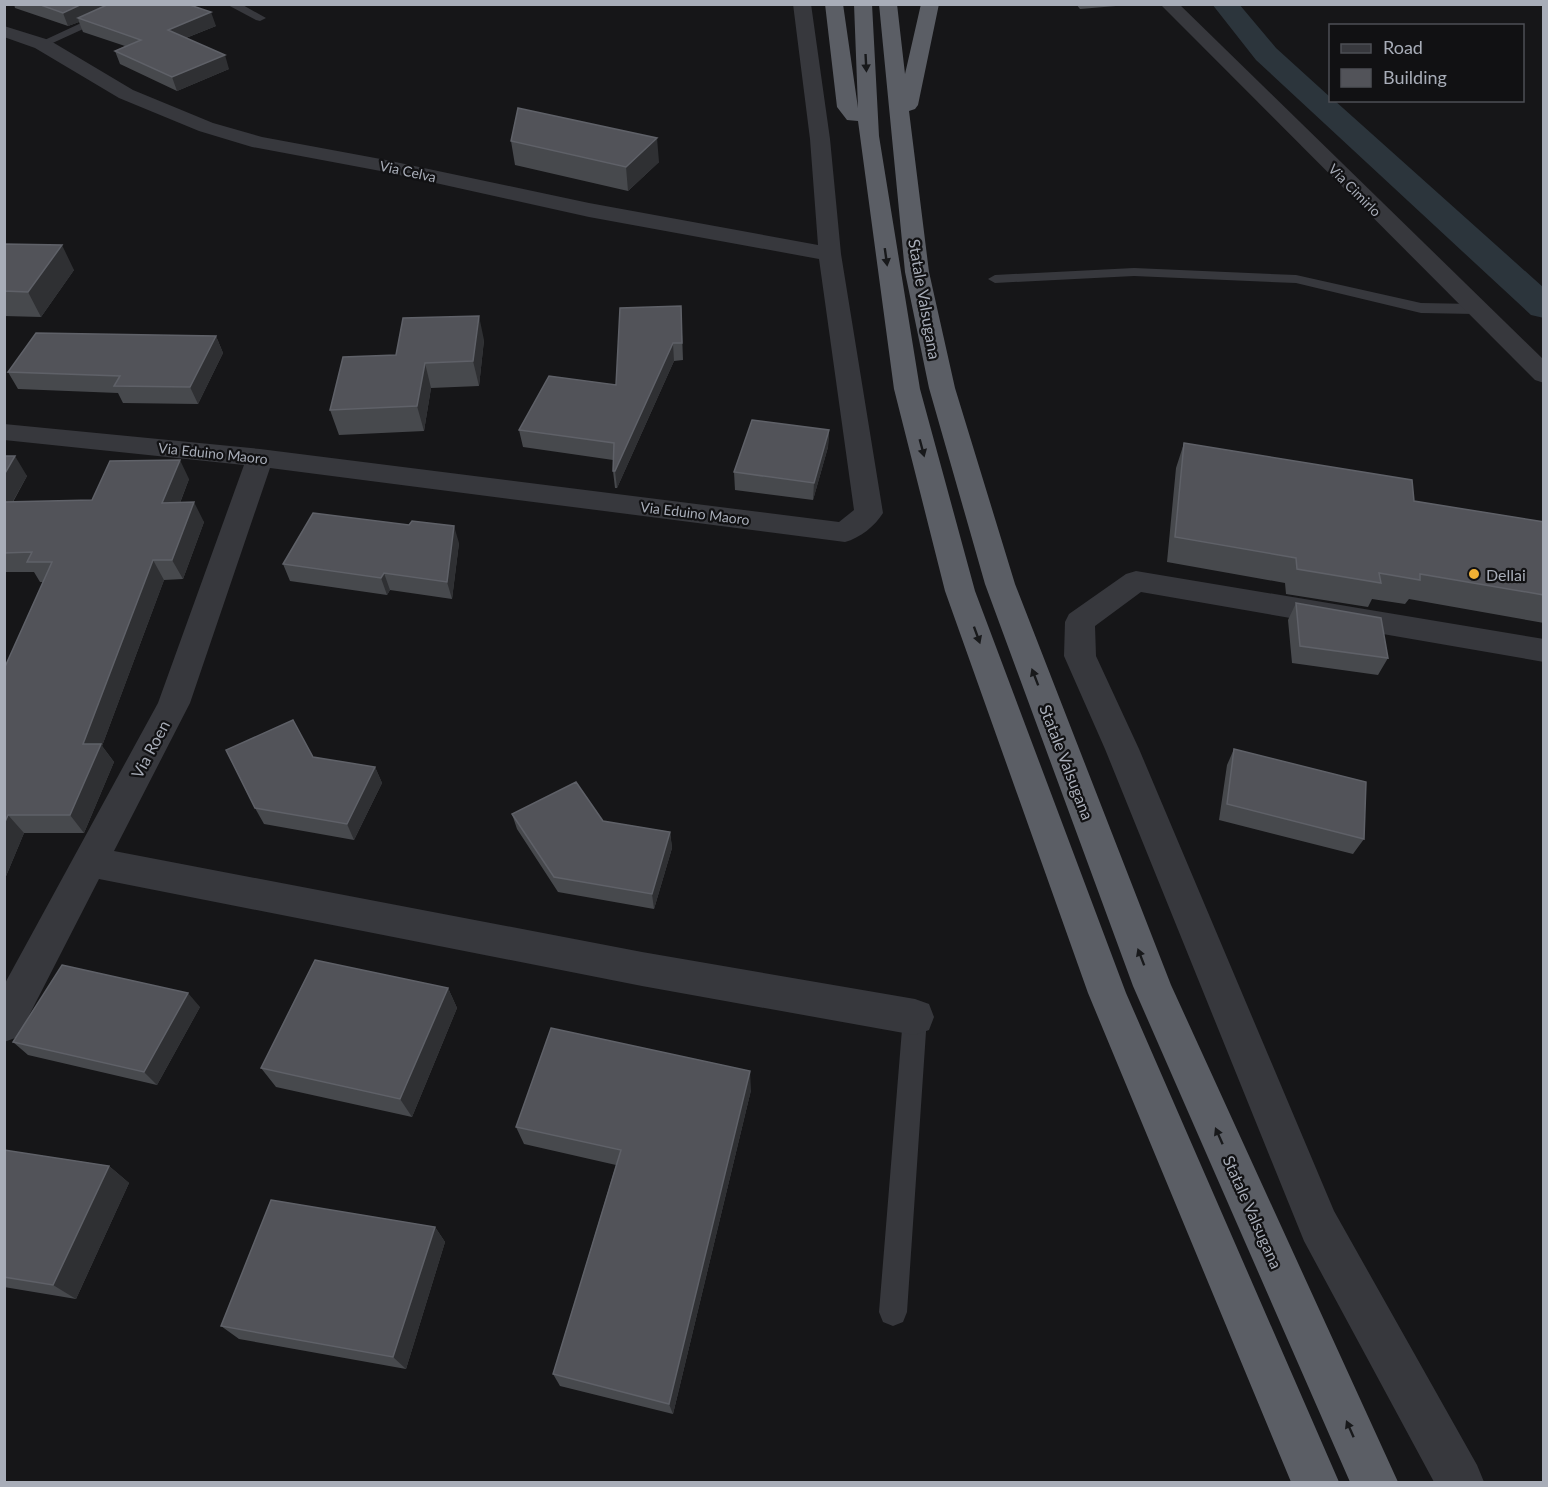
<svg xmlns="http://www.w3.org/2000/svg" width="1548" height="1487" viewBox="0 0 1548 1487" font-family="Lato,sans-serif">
<rect width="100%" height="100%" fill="#161618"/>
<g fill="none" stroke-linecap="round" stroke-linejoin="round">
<!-- canal -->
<path fill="#2c353c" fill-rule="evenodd" d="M1212,4H1239L1276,48L1330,97V100H1334L1544,288V318L1531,315L1256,60Z"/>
<!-- service -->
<path fill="#37383d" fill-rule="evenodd" d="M122,4H138L46,46L42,48L36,44Z
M226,4H241L266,18L260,21L256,20Z
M1134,268L1296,275L1421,303L1475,304L1483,309L1475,314L1421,313L1296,283L1134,276L995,283L988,279L995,275Z
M915,1006L924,1009L927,1017L907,1312L903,1322L893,1326L883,1322L879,1312L903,1017L906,1009Z"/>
<!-- minor -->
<path fill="#37383d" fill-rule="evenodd" d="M793,4H811L830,139L841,254L883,513C875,526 860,538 845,542L270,468L190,703L114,851L642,952L915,999L929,1004L934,1017L929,1030L915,1035L642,986L99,879L18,1037L4,1042V985L158,703L244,465L4,440V424L260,449L839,522L854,510L819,259L589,217L386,172L252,147L199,131L119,98L35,48L4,37V26L49,40L133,90L213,123L262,137L386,160L589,203L818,245L810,139Z
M1136,571L1544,639V662L1141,592L1095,626L1096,656L1139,749L1334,1211L1477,1465L1484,1482H1434L1304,1241L1105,749L1064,656L1065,622L1069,614L1126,574Z"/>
<!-- tertiary -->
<path fill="#37383d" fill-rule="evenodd" d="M1160,4H1179L1544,360V383L1535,380Z"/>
<!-- trunk -->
<path fill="#5b5e65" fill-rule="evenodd" d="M825,4H843L858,108L854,4H872L879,136L920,389L975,591L1126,993L1339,1482H1291L1088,993L945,591L894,389L858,121L847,120L837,107Z
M879,4H897L905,74L921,4H939L918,105L915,109L909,111L929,272L955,388L1015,584L1171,985L1398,1482H1350L1133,986L985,584L929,388L905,272Z"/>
</g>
<!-- wall -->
<path fill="#47494d" d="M14,4H187L216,26L186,38L229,69L177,91L120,64L115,51L125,46L83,32L79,22L68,26L15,8Z
M1076,4H1129L1128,5L1080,9Z
M511,141L659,162L628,191L515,165Z
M4,244L74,270L41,317L4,316Z
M681,306L683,360L674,361L617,488H615L613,471V460L523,447L519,430L616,385Z
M216,336L223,353L198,404L123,403L118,393L18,389L8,372Z
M484,340L479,386L431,388L424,431L339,435L330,410L396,355Z
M829,430L828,447L813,500L735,490L734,472Z
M1184,443L1414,501L1544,522V623L1409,599L1405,604L1372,599L1368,607L1286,594L1285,583L1167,562L1176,468Z
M4,456L27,476L13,502L92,500L189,479L180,503L204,522L183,579L164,580L102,746L114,762L84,833H24L4,881V669L43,582H40L34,572H4Z
M459,543L452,599L390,590L387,595L290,581L283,564Z
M1296,603L1388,658L1378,675L1292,663L1288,620Z
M1234,749L1364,839L1353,854L1219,820L1227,765Z
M375,767L382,783L354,840L264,824L255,808Z
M512,814L603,821L670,832L672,848L654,909L558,892L517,829Z
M448,988L457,1008L412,1117L276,1087L261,1068Z
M200,1007L157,1085L28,1055L13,1042Z
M751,1090L673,1414L560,1386L553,1374L616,1165L524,1144L516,1127Z
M4,1150L109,1166L129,1183L76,1299L4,1287Z
M435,1227L445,1242L406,1369L239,1339L221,1326Z"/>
<!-- shaded-wall -->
<path fill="#2f3033" d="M82,4H116L78,18L79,22L68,26L63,13Z
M211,12L216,26L173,43L168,30Z
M225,55L229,69L177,91L172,77Z
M657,138L659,162L628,191L626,167Z
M62,245L74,270L41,317L28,292Z
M479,316L484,340L479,386L473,361Z
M216,336L223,353L198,404L190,387Z
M673,343L674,361L617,488L615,471Z
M425,363L431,388L424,431L417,406Z
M829,430L828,447L813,500L814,483Z
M15,456L27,476L4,517V475Z
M180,460L189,479L172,523L162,503Z
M194,502L204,522L183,579L172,560Z
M454,526L459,543L452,599L447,582Z
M153,560L164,580L102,746L114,762L84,833L70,815L83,744Z
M384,573L390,590L387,595L381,578Z
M375,767L382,783L354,840L347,824Z
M8,815L24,833L4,881V824Z
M670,832L672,848L654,909L652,894Z
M448,988L457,1008L412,1117L400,1099Z
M188,993L200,1007L157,1085L144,1072Z
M750,1071L751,1090L673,1414L669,1404Z
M109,1166L129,1183L76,1299L53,1285Z
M435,1227L445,1242L406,1369L393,1357Z"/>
<!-- building -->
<path fill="#525359" stroke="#5f6168" stroke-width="1.5" d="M38,4H82L63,13Z
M109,4H187L211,12L168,30L225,55L172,77L115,51L141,40L78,18Z
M518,108L657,138L626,167L511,141Z
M4,244L62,245L28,292L4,291Z
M681,306L682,343H673L615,471H613L614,443L519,430L549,376L616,385L620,308Z
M479,316L473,361L425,363L417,406L330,410L343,357L396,355L403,318Z
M36,333L216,336L190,387L114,386L120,376L8,372Z
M752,420L829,430L814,483L734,472Z
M1184,443L1412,480L1414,501L1544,522V595L1420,574V580L1379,573L1381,583L1297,569L1296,558L1175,537Z
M4,456H15L4,475Z
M180,460L162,503L194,502L172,560H153L83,744H101L70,815H8L4,824V669L52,562H27L32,552L4,553V502L92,500L110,461Z
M313,513L409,525L412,521L454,526L447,582L384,573L381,578L283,564Z
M1296,603L1381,618L1388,658L1300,646Z
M293,720L313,757L375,767L347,824L255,808L226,750Z
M1234,749L1366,782L1364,839L1227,804Z
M576,782L603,821L670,832L652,894L554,877L512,814Z
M315,960L448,988L400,1099L261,1068Z
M62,965L188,993L144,1072L13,1042Z
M551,1028L750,1071L669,1404L553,1374L621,1150L516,1127Z
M4,1150L109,1166L53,1285L4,1277Z
M271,1200L435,1227L393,1357L221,1326Z"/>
<!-- one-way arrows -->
<defs><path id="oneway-solid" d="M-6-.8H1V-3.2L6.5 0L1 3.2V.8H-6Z" transform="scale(1.5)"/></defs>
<g fill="#18191b">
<use href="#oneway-solid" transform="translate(866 63) rotate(87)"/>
<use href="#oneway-solid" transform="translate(886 257) rotate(82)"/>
<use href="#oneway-solid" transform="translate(922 448) rotate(75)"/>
<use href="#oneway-solid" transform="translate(977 635) rotate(70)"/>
<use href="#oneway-solid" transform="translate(1035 677) rotate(-111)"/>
<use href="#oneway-solid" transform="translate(1141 957) rotate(-111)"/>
<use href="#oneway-solid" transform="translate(1219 1136) rotate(-114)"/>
<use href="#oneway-solid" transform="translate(1350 1429) rotate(-114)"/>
</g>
<!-- markers -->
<circle fill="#f2b134" stroke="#111113" stroke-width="2" cx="1474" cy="574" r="6"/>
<g text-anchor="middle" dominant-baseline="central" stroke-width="4.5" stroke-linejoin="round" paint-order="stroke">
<!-- far-street labels -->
<g font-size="14" fill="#a8adb8" stroke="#111113">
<text transform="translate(408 171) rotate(12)">Via Celva</text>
<text transform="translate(1355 190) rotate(45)">Via Cimirlo</text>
<text transform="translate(213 453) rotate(6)">Via Eduino Maoro</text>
<text transform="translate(695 513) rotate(7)">Via Eduino Maoro</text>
</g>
<!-- street labels -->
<g font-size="16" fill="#a8adb8" stroke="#111113">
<text transform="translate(925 299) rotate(80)">Statale Valsugana</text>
<text transform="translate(150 749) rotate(-62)">Via Roen</text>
<text transform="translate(1067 762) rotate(69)">Statale Valsugana</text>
<text transform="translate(1253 1212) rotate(66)">Statale Valsugana</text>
</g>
<!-- poi labels -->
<g font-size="16" fill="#a8adb8" stroke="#111113" text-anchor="start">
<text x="1486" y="574">Dellai</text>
</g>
</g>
<!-- border -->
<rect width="1548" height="1487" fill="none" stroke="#a8adb8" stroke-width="12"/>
<!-- legend -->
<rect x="1329" y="24" width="195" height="78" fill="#111113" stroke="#4d4f55" stroke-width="1.5"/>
<rect x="1341" y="44" width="30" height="9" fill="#37383d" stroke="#4d4f55" stroke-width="1.5"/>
<text x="1383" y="54" font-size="18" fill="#a8adb8">Road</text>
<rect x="1341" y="69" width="30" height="18" fill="#525359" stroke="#4d4f55" stroke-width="1.5"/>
<text x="1383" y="84" font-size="18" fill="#a8adb8">Building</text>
</svg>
